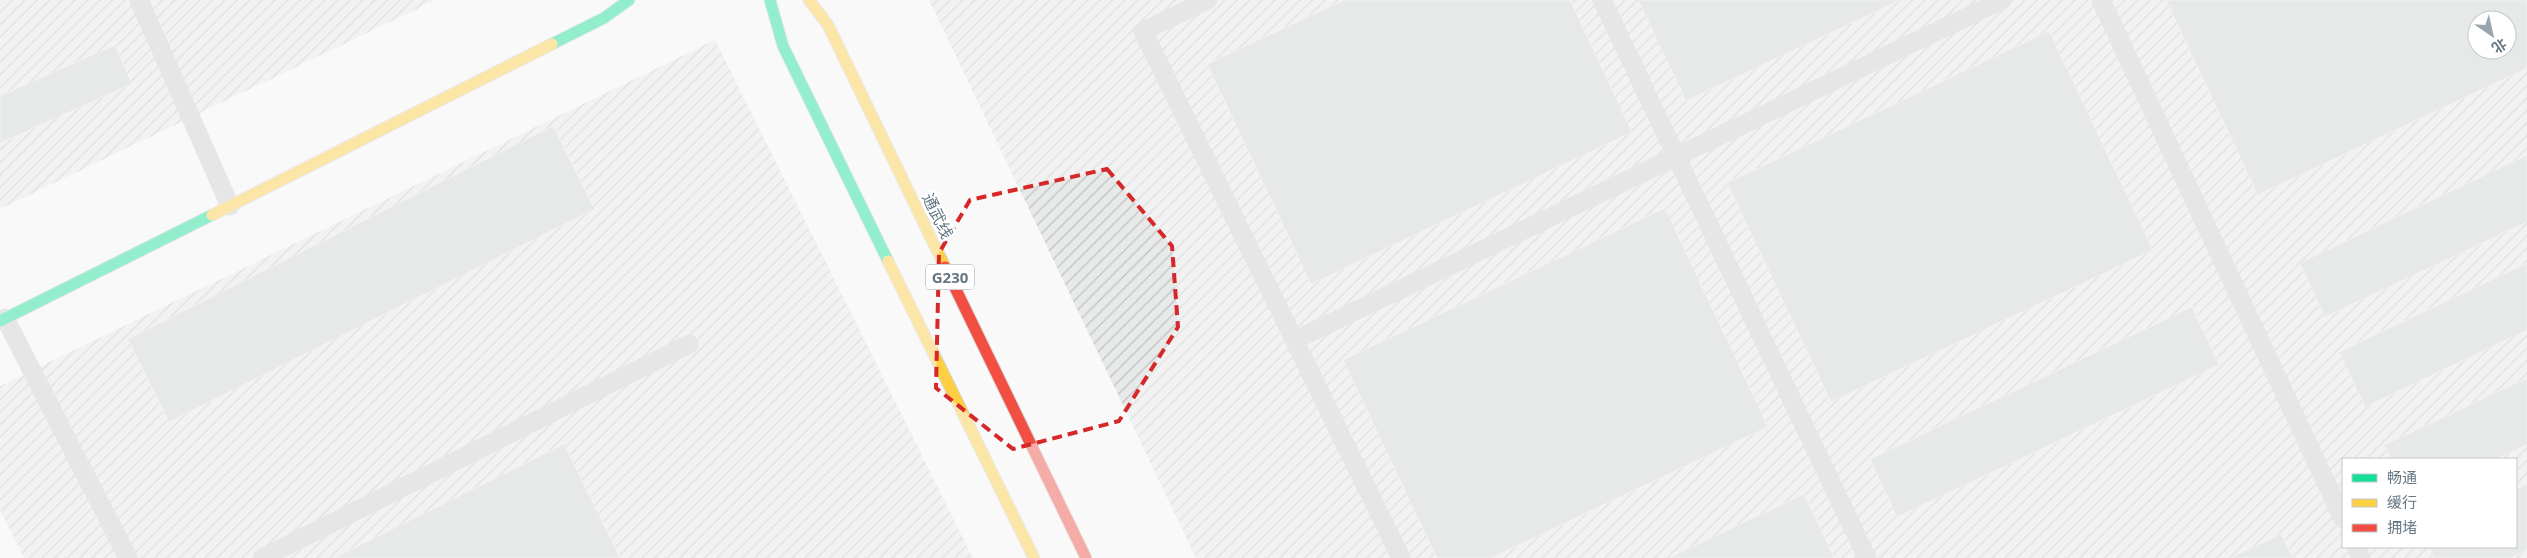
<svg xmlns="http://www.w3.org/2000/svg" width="2527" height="558" viewBox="0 0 2527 558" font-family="'Noto Sans','Noto Sans SC',sans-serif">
<defs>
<pattern id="industrial-furrows" width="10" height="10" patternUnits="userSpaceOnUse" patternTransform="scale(1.25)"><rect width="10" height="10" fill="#e8e9e9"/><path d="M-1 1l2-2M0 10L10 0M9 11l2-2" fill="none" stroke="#c0c1c2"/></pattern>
</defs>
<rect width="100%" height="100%" fill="#f9f9f9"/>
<!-- industrial -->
<path fill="url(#industrial-furrows)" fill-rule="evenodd" d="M0,0H436L0,209Z
M929,0H2527V558H1196ZM2477,20H2507V50H2477ZM2343,459H2516V547H2343Z
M715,40L973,558H24L0,510V386Z"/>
<!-- building -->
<path fill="#d0d2d3" stroke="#e8e8e8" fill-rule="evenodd" d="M1344,0H1570L1632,132L1311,284L1207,64Z
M1638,0H1900L1686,101Z
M2166,0H2527V68L2258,195ZM2477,20H2507V50H2477Z
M2049,31L2153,250L1831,402L1727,183Z
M115,45L132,84L0,143V96Z
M553,126L595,209L169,422L128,339Z
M2527,155V222L2325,317L2300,263Z
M1665,208L1768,427L1491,558H1437L1343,360Z
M2527,263V330L2365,407L2339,352Z
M2192,307L2219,365L1897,517L1870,459Z
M2527,378V445L2496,459H2391L2384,445Z
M564,444L620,558H334Z
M2527,484V550L2511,558H2434L2429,547H2516V489Z
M1804,494L1834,558H1669Z
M2281,534L2293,558H2230Z"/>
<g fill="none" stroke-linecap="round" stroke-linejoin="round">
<defs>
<path id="fast" d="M770,0L783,46L888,261
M552,44L604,18L629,0
M0,321L212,215"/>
<path id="slow" d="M809,0L828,25L945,267
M212,215L552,44
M888,261L1034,558"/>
<path id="jam" d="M945,267L1086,558"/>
</defs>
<!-- fast casing -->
<use href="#fast" stroke="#d5d6d7" stroke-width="13"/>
<!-- slow casing -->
<use href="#slow" stroke="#d5d6d7" stroke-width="13"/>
<!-- jam casing -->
<use href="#jam" stroke="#d5d6d7" stroke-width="13"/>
<!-- lane -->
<path stroke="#cecfd0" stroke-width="19" d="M139,0L230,206
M1208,0L1143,31L1401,558
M1602,0L1867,558
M2101,0L2343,519
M5,318L128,558
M1295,340L2002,0
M2356,547L2361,558
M262,558L689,344"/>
<!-- fast -->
<use href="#fast" stroke="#16e098" stroke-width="11"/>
<!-- slow -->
<use href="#slow" stroke="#ffcf43" stroke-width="11"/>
<!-- jam -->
<use href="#jam" stroke="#f24e42" stroke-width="11"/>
</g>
<!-- marked area -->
<path d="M0 0H2527V558H0ZM1107,169L1172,246L1178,327L1119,421L1013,449L936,388L939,253L970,200Z" fill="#f9f9f9" fill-opacity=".55" fill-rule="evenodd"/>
<path fill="none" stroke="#d62828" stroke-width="4" stroke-dasharray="10 6" stroke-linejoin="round" d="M1107,169L1172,246L1178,327L1119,421L1013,449L936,388L939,253L970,200Z"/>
<g text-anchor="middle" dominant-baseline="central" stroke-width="5" stroke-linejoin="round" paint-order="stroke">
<!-- shield labels -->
<rect fill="#fff" stroke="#939fa8" stroke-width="1" x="926" y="264.5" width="48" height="25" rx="4"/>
<g font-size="15" font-weight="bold" fill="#657683">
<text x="950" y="277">G230</text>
</g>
<!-- street labels -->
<g font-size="16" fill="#657683" stroke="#fff">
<text transform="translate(938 216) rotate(64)">通武线</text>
</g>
</g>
<!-- legend -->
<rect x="2342" y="458" width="175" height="90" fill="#ffffff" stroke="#c1c8cd"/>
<rect x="2352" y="474" width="25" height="8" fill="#16e098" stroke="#c1c8cd"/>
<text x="2387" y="483" font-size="15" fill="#657683">畅通</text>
<rect x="2352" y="499" width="25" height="8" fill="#ffcf43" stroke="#c1c8cd"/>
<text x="2387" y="508" font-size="15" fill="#657683">缓行</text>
<rect x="2352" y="524" width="25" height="8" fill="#f24e42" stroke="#c1c8cd"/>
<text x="2387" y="533" font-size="15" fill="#657683">拥堵</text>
<!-- north arrow -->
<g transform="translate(2492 35) rotate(146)"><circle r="24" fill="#ffffff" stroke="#c1c8cd"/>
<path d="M0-4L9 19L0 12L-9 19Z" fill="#99a4ac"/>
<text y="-8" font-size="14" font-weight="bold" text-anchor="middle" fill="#657683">北</text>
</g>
</svg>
